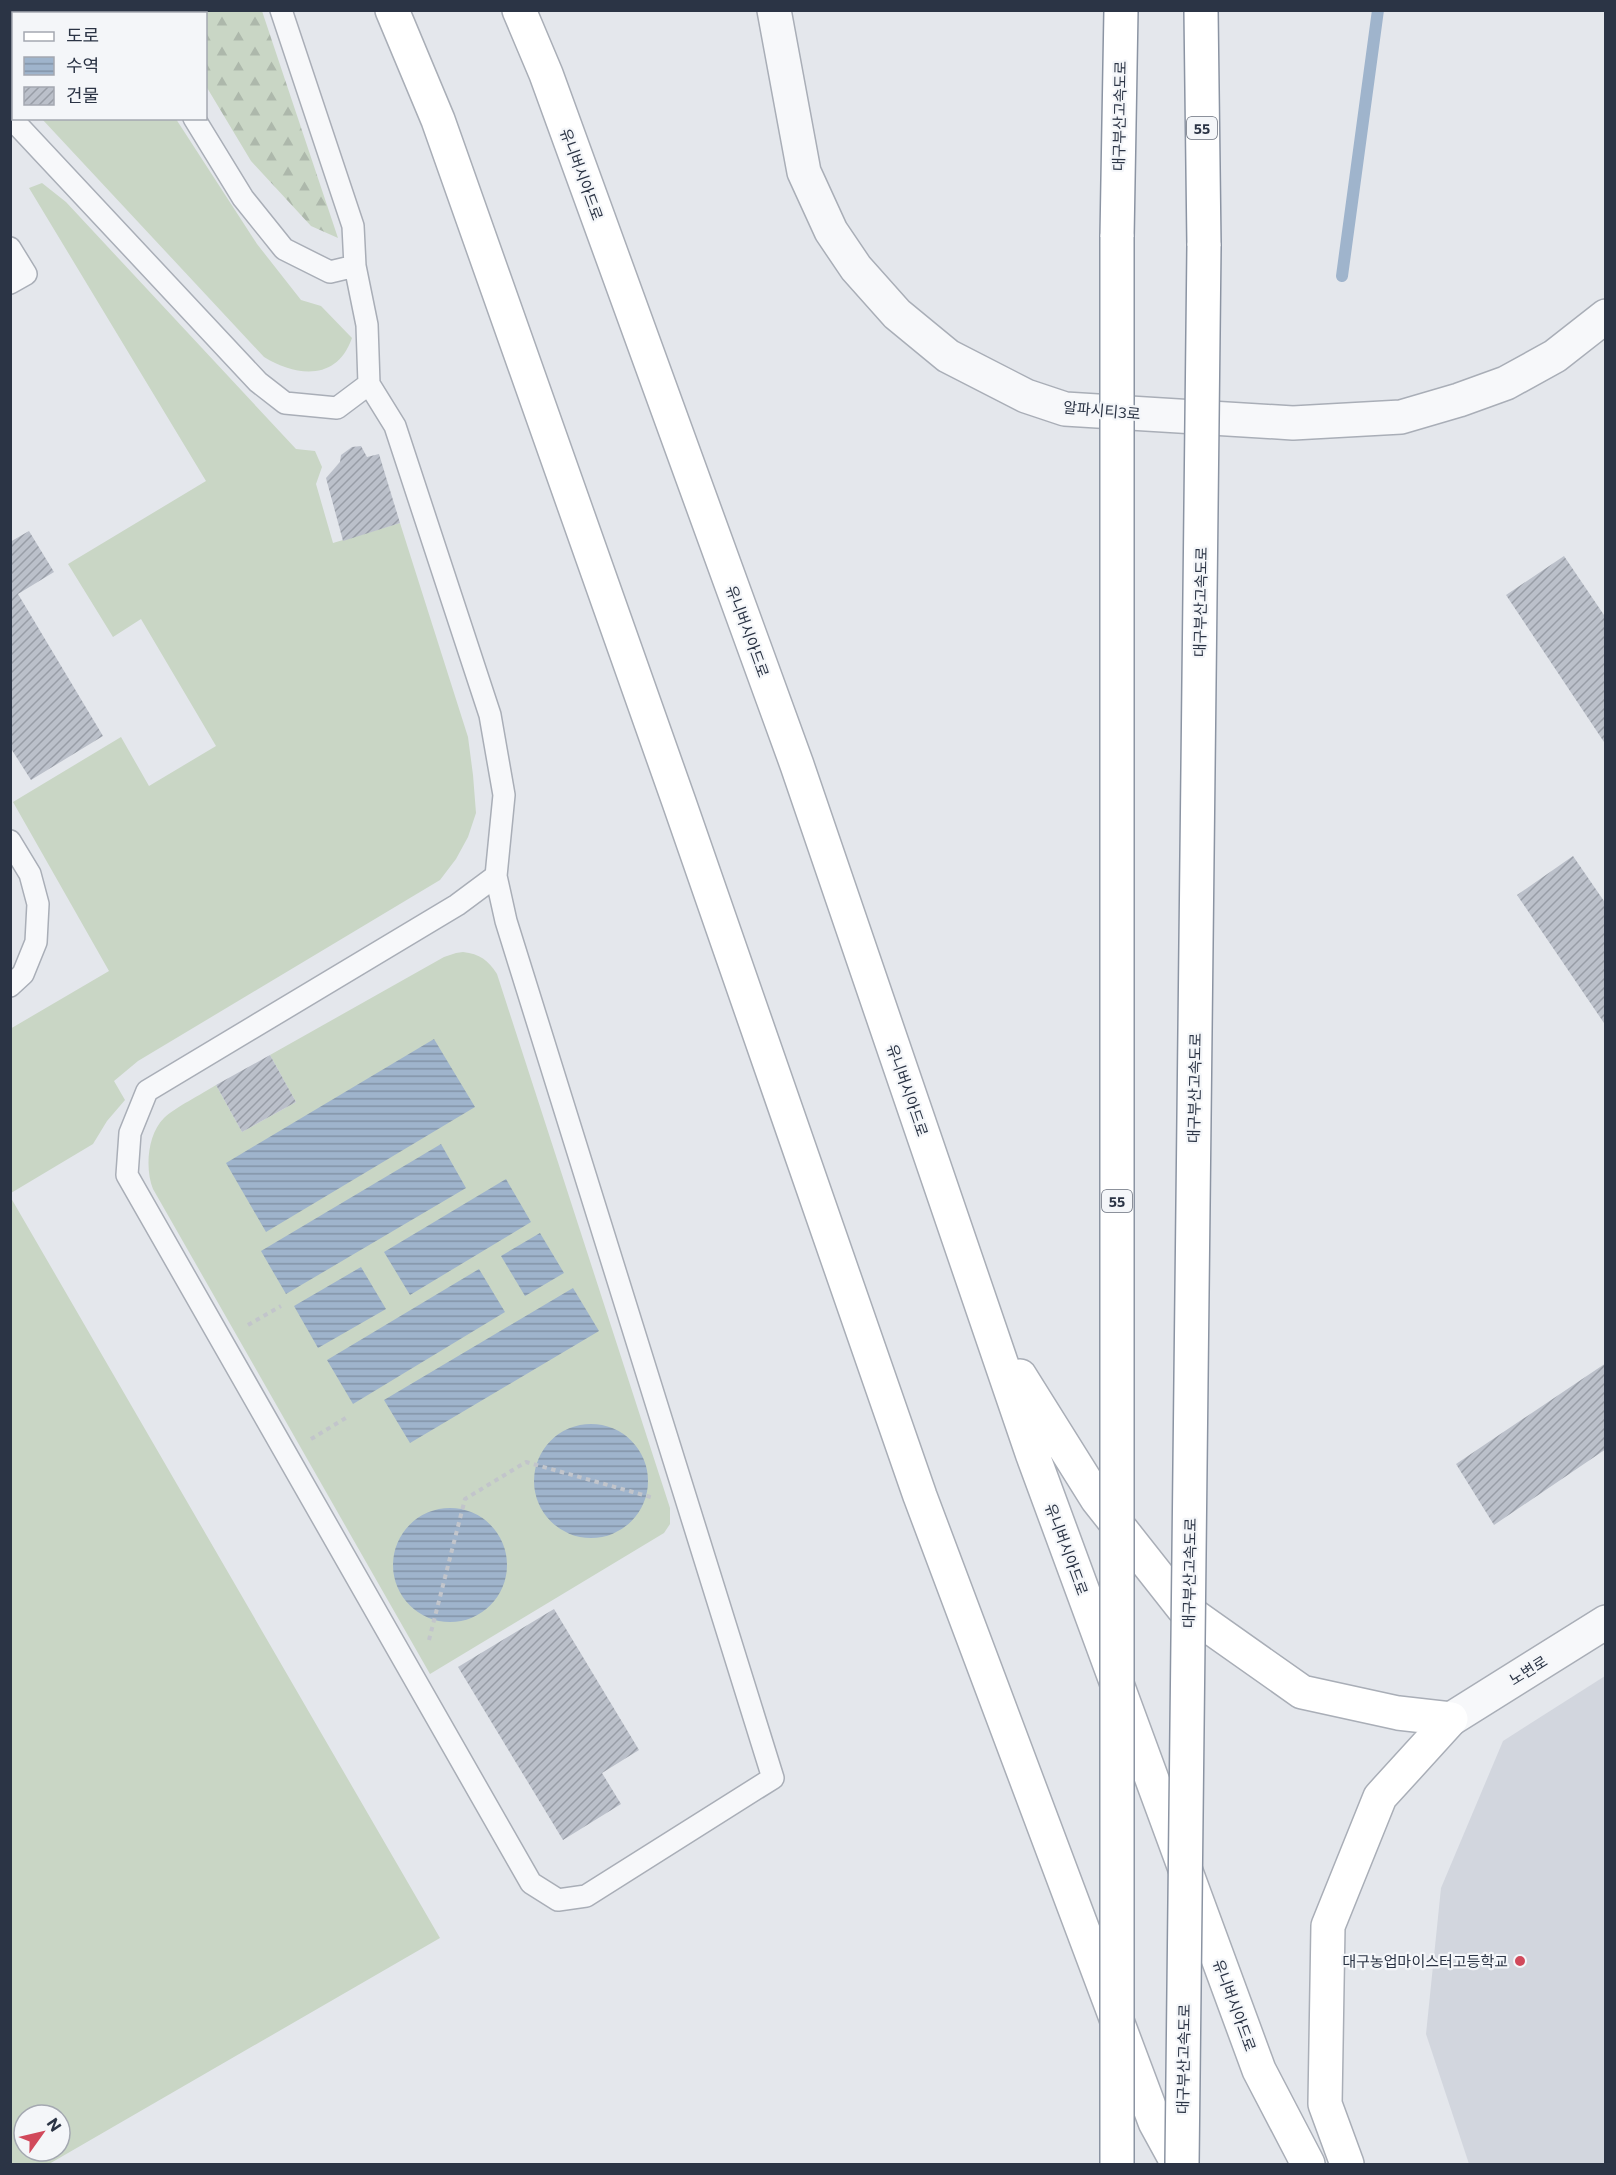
<svg xmlns="http://www.w3.org/2000/svg" width="1616" height="2175" viewBox="0 0 1616 2175" font-family="Commissioner,'Noto Sans KR',sans-serif">
<defs>
<pattern id="forest-firs" width="22" height="20" patternUnits="userSpaceOnUse" patternTransform="scale(1.5)"><rect width="22" height="20" fill="#c9d6c5"/><path d="M5 1l3.5 6h-7zM16 11l3.5 6h-7z" fill="#adb8ab"/></pattern>
<pattern id="water-rules" width="6" height="5" patternUnits="userSpaceOnUse" patternTransform="scale(1.5)"><rect width="6" height="5" fill="#9fb4cc"/><path d="M0 2.5h6" fill="none" stroke="#8293a7"/></pattern>
<pattern id="building-hatch" width="6" height="6" patternUnits="userSpaceOnUse" patternTransform="scale(1.5)"><rect width="6" height="6" fill="#bbc0ca"/><path d="M-1 1l2-2M0 6l6-6M5 7l2-2" fill="none" stroke="#989da6"/></pattern>
</defs>
<rect width="100%" height="100%" fill="#e4e7ec"/>
<!-- built -->
<path fill="#d2d6de" d="M1605,1676V2164H1469L1426,2034L1441,1888L1503,1741Z"/>
<!-- grass -->
<path fill="#c9d6c5" fill-rule="evenodd" d="M11,10H108L110,13L14,14L13,88L10,85Z
M42,119H176L257,244L301,300L321,306L352,338C337,381 297,377 264,357Z
M42,183L66,202L296,449L315,451L322,467L316,484L333,543L400,523L468,737L473,775L476,813L468,837L456,859L440,880L138,1061L114,1081L125,1100L107,1121L93,1144L11,1193L10,1029L109,971L13,802L121,737L149,786L216,746L141,619L113,637L68,564L206,481L29,188Z
M463,952C480,954 488,960 497,974L670,1508V1524L664,1533L430,1674L153,1189C145,1169 147,1135 164,1118C174,1108 202,1094 216,1085L242,1132L296,1102L270,1055L444,957L456,953Z
M11,1198L440,1938L49,2164H10ZM24,2115H60V2151H24Z"/>
<!-- forest -->
<path fill="url(#forest-firs)" d="M160,11H262L338,238L311,226L251,161L206,86V14L162,13Z"/>
<!-- water -->
<path fill="url(#water-rules)" d="M434,1039L475,1107L266,1232L226,1163Z
M441,1144L466,1188L286,1294L261,1251Z
M506,1179L531,1222L410,1295L384,1252Z
M540,1233L564,1273L525,1296L501,1256Z
M361,1267L386,1309L318,1348L294,1306Z
M479,1269L505,1312L353,1404L327,1360Z
M573,1288L599,1331L410,1443L384,1400Z
M534 1481a57 57 0 1 1 114 0a57 57 0 1 1-114 0Z
M393 1565a57 57 0 1 1 114 0a57 57 0 1 1-114 0Z"/>
<g fill="none" stroke-linecap="round" stroke-linejoin="round">
<!-- stream -->
<path stroke="#9fb4cc" stroke-width="12" d="M1342,276L1378,10"/>
</g>
<!-- building -->
<path fill="url(#building-hatch)" d="M361,446L367,457L379,454L400,523L343,541L326,478L340,462L341,455L352,447Z
M29,531L54,572L18,594L103,736L31,780L10,747V542Z
M1564,556L1606,618V745L1506,595Z
M1573,856L1606,904V1026L1517,895Z
M270,1055L296,1102L242,1132L216,1085Z
M1606,1363V1449L1494,1525L1456,1464Z
M554,1609L639,1750L602,1773L621,1804L563,1840L458,1667Z"/>
<g fill="none" stroke-linecap="round" stroke-linejoin="round">
<defs>
<path id="lane" d="M126,10L128,14
M10,117L258,382L285,403L337,408L369,384L367,325L355,266
M194,118L243,198L284,249L330,272L355,266L353,226L281,10
M10,248L26,274L10,283
M369,384L395,426L490,715L504,795L496,876L457,905L147,1091L130,1133L127,1175L531,1883L558,1900L586,1896L773,1778L506,921L496,876
M10,841L30,874L38,904L36,942L23,974L10,986"/>
<path id="street" d="M774,10L804,172L831,231L856,268L897,314L948,356L1026,396L1065,409L1293,423L1401,417L1459,400L1506,383L1555,356L1606,316
M1451,1719L1606,1622"/>
<path id="secondary" d="M392,10L438,120L679,802L920,1496L1155,2122L1178,2164
M519,10L546,74L797,765L1032,1453L1259,2070L1308,2164
M1020,1376L1097,1499L1183,1608L1302,1692L1398,1713L1451,1719L1380,1797L1328,1926L1325,2104L1347,2164"/>
<path id="highway" d="M1201,10L1204,246
M1117,237L1121,10"/>
</defs>
<!-- lane casing -->
<use href="#lane" stroke="#a9aeb7" stroke-width="24"/>
<!-- street casing -->
<use href="#street" stroke="#a9aeb7" stroke-width="36"/>
<!-- secondary casing -->
<use href="#secondary" stroke="#a9aeb7" stroke-width="36"/>
<!-- highway casing -->
<use href="#highway" stroke="#8b94a3" stroke-width="36"/>
<!-- path -->
<path stroke="#c2c5cb" stroke-width="4" stroke-dasharray="4.5 4.5" stroke-linecap="butt" d="M248,1325L281,1306
M311,1439L349,1416
M429,1640L465,1499L526,1462L654,1498"/>
<!-- lane -->
<use href="#lane" stroke="#f7f8fa" stroke-width="21"/>
<!-- street -->
<use href="#street" stroke="#f7f8fa" stroke-width="33"/>
<!-- secondary -->
<use href="#secondary" stroke="#fff" stroke-width="33"/>
<!-- highway -->
<use href="#highway" stroke="#fff" stroke-width="33"/>
<defs>
<path id="highway-bridge" d="M1117,2164V237
M1182,2164L1204,246"/>
</defs>
<!-- highway-bridge casing -->
<use href="#highway-bridge" stroke="#8b94a3" stroke-width="36" stroke-linecap="butt"/>
<!-- highway-bridge -->
<use href="#highway-bridge" stroke="#fff" stroke-width="33"/>
</g>
<!-- markers -->
<circle fill="#d1495b" stroke="#f4f6f9" stroke-width="2" cx="1520" cy="1961" r="6"/>
<g text-anchor="middle" dominant-baseline="central" stroke-width="4.5" stroke-linejoin="round" paint-order="stroke">
<!-- shield labels -->
<g fill="#f4f6f9" stroke="#676e7b" stroke-width="1.5">
<rect x="1187" y="117" width="30" height="22" rx="4.5"/>
<rect x="1102" y="1190" width="30" height="22" rx="4.5"/>
</g>
<g font-size="14" font-weight="bold" fill="#2b3445">
<text x="1202" y="128">55</text>
<text x="1117" y="1201">55</text>
</g>
<!-- street labels -->
<g font-size="15" fill="#2b3445" stroke="#f4f6f9">
<text transform="translate(1119 116) rotate(-89)">대구부산고속도로</text>
<text transform="translate(582 174) rotate(70)">유니버시아드로</text>
<text transform="translate(1102 410) rotate(5)">알파시티3로</text>
<text transform="translate(1200 602) rotate(-89)">대구부산고속도로</text>
<text transform="translate(748 631) rotate(70)">유니버시아드로</text>
<text transform="translate(1194 1088) rotate(-89)">대구부산고속도로</text>
<text transform="translate(908 1090) rotate(71)">유니버시아드로</text>
<text transform="translate(1067 1549) rotate(70)">유니버시아드로</text>
<text transform="translate(1189 1573) rotate(-89)">대구부산고속도로</text>
<text transform="translate(1528 1670) rotate(-32)">노변로</text>
<text transform="translate(1235 2005) rotate(70)">유니버시아드로</text>
<text transform="translate(1183 2059) rotate(-89)">대구부산고속도로</text>
</g>
<!-- poi labels -->
<g font-size="15" fill="#2b3445" stroke="#f4f6f9" text-anchor="end">
<text x="1508" y="1961">대구농업마이스터고등학교</text>
</g>
</g>
<!-- border -->
<rect width="1616" height="2175" fill="none" stroke="#2b3445" stroke-width="24"/>
<!-- legend -->
<rect x="12" y="12" width="195" height="108" fill="#f4f6f9" stroke="#a4a8b1" stroke-width="1.5"/>
<rect x="24" y="32" width="30" height="9" fill="#ffffff" stroke="#a4a8b1" stroke-width="1.5"/>
<text x="66" y="42" font-size="18" fill="#2b3445">도로</text>
<rect x="24" y="57" width="30" height="18" fill="url(#water-rules)" stroke="#a4a8b1" stroke-width="1.5"/>
<text x="66" y="72" font-size="18" fill="#2b3445">수역</text>
<rect x="24" y="87" width="30" height="18" fill="url(#building-hatch)" stroke="#a4a8b1" stroke-width="1.5"/>
<text x="66" y="102" font-size="18" fill="#2b3445">건물</text>
<!-- north arrow -->
<g transform="translate(42 2133) rotate(56)"><circle r="28" fill="#f4f6f9" stroke="#a4a8b1" stroke-width="1.5"/>
<path d="M0-4.5L10 22L0 15L-10 22Z" fill="#d1495b"/>
<text y="-9" font-size="16" font-weight="bold" text-anchor="middle" fill="#2b3445">N</text>
</g>
</svg>
